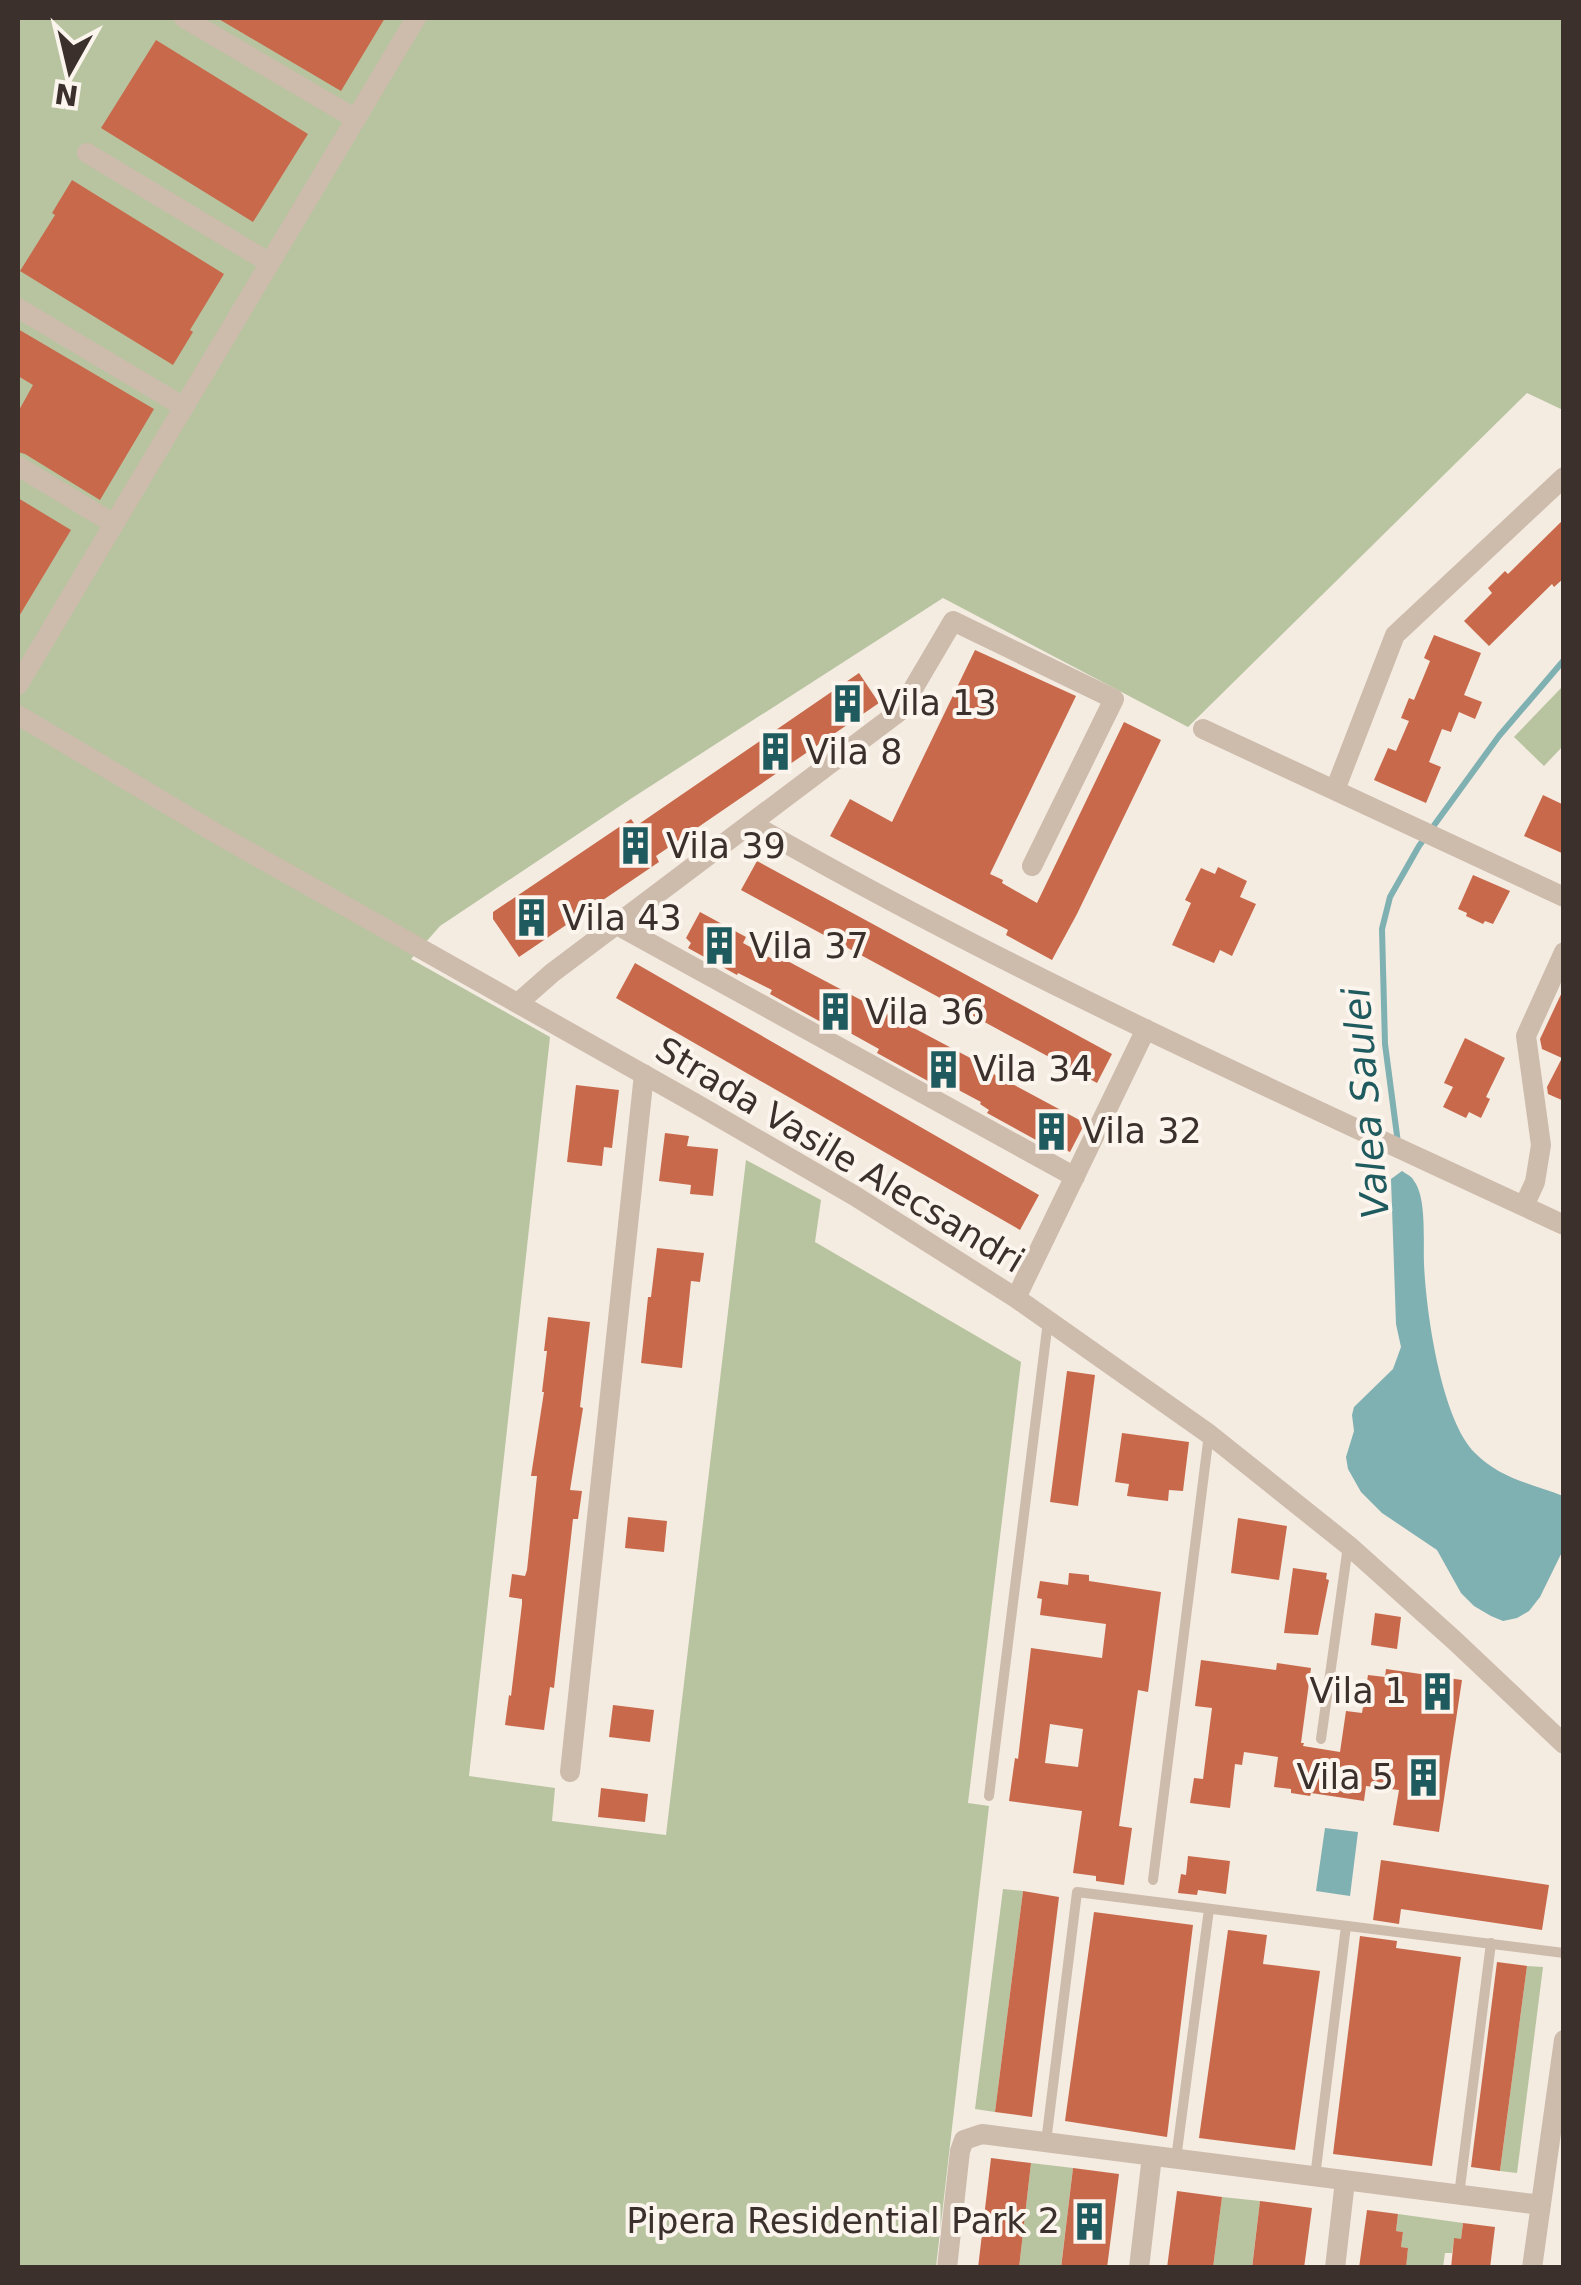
<svg xmlns="http://www.w3.org/2000/svg" width="1581" height="2285" viewBox="0 0 1581 2285" font-family="'DejaVu Sans',sans-serif">
<rect width="100%" height="100%" fill="#f4ebe1"/>
<!-- green -->
<path fill="#b8c4a0" d="M18,18H1563V410L1527,393L1188,727L943,598L632,798L440,926L411,959L550,1037L469,1776L555,1788L552,1821L666,1835L746,1160L821,1200L815,1242L1021,1362L968,1803L989,1806L936,2267H18Z
M1563,686V746L1544,766L1514,737Z
M1003,1889L1023,1891L995,2112L975,2109Z
M1527,1966L1543,1967L1517,2173L1500,2171Z
M1031,2163L1073,2168L1061,2267L1019,2268Z
M1222,2197L1260,2201L1252,2267L1213,2268Z
M1398,2214L1463,2223L1461,2239H1454L1452,2253H1445L1443,2267H1406L1408,2248L1401,2247L1403,2232L1396,2231Z"/>
<!-- water -->
<path fill="#7fb0b2" d="M1402,1171C1406,1174 1412,1176 1414,1181C1427,1198 1423,1242 1424,1264C1426,1311 1441,1419 1475,1453C1499,1478 1532,1484 1563,1496V1550L1540,1597L1529,1611L1517,1618L1503,1621L1491,1616L1474,1606L1461,1593L1437,1550L1382,1513L1361,1492L1348,1469L1346,1457L1354,1431L1352,1415L1354,1407L1393,1369L1401,1347L1396,1324L1391,1179Z
M1325,1828L1358,1832L1350,1896L1316,1891Z"/>
<g fill="none" stroke-linecap="round" stroke-linejoin="round">
<!-- stream -->
<path stroke="#7fb0b2" stroke-width="6" d="M1398,1143L1385,1044L1382,929L1390,897L1419,846L1499,736L1564,660"/>
</g>
<!-- building -->
<path fill="#c8694b" fill-rule="evenodd" d="M217,18H385L341,91Z
M156,40L308,134L253,222L101,128Z
M72,180L224,274L190,330L193,332L173,365L20,271L55,215L52,213Z
M18,329L154,409L100,500L25,454L18,452V412L33,385L18,376Z
M18,498L71,530L18,618Z
M1564,519V578L1554,587L1552,584L1489,646L1464,621L1492,593L1488,588L1505,571L1508,574Z
M1434,635L1481,653L1464,695L1482,702L1475,719L1459,712L1451,732L1442,729L1429,762L1441,767L1426,803L1374,780L1388,748L1396,751L1409,721L1401,718L1409,698L1414,700L1430,661L1424,658Z
M975,650L1076,696L990,874L1003,880L1002,883L1037,903L1124,722L1161,740L1077,914L1052,960L1006,935L1008,930L830,836L850,799L892,822Z
M859,673L879,703L656,856L659,862L519,957L493,919V912L631,819L636,826Z
M1543,795L1564,805V854L1524,836Z
M757,861L1112,1054L1097,1083L741,890Z
M1218,867L1247,881L1240,897L1256,904L1232,956L1220,950L1214,963L1172,945L1191,903L1185,900L1201,868L1215,874Z
M1473,875L1510,891L1493,924L1485,921L1483,924L1466,916L1467,913L1458,909Z
M700,912L746,937L743,943L776,961L778,956L976,1061L975,1064L1085,1123L1070,1152L1061,1148L1058,1152L987,1113L989,1110L980,1104L981,1102L951,1086L948,1092L877,1053L879,1049L843,1029L841,1033L770,994L772,990L738,973L737,975L688,948L691,943L686,938Z
M635,963L1039,1195L1020,1230L616,998Z
M1564,988V1101L1548,1094L1547,1087L1562,1058L1542,1049L1540,1039Z
M1465,1038L1505,1058L1486,1097L1490,1099L1481,1118L1469,1112L1466,1118L1443,1107L1453,1087L1444,1083Z
M576,1085L619,1090L612,1148L604,1147L602,1166L567,1162Z
M665,1133L689,1136L687,1146L718,1149L713,1196L690,1194L691,1185L659,1181Z
M657,1248L704,1253L700,1282L691,1281L682,1368L641,1363L648,1297H651Z
M548,1317L590,1322L580,1407L583,1408L570,1490L582,1491L578,1519H573L554,1688L550,1687L544,1730L505,1725L509,1695L511,1696L522,1604V1599L509,1597L512,1574L525,1576L527,1570L537,1476H531L544,1392H542L547,1351H544Z
M1067,1371L1095,1375L1078,1506L1050,1502Z
M1122,1433L1189,1442L1183,1491L1169,1490L1168,1501L1127,1496L1129,1484L1115,1482Z
M628,1517L667,1521L664,1552L625,1548Z
M1238,1518L1287,1526L1279,1580L1231,1573Z
M1293,1568L1327,1573L1326,1579L1329,1580L1318,1635L1284,1633Z
M1069,1573L1089,1575V1581L1161,1592L1148,1692L1138,1690L1119,1826L1132,1828L1124,1885L1096,1881V1876L1073,1873L1082,1811L1009,1801L1015,1758L1018,1759L1031,1648L1102,1658L1106,1624L1040,1615L1042,1599L1037,1598L1040,1581L1068,1585ZM1050,1724L1083,1729L1078,1767L1045,1763Z
M1375,1613L1401,1617L1397,1649L1371,1645Z
M1201,1660L1276,1670L1277,1663L1311,1668L1301,1743H1304L1303,1746L1340,1752L1346,1711L1362,1713L1368,1675L1385,1677L1386,1669L1462,1680L1439,1832L1393,1825L1399,1790L1366,1786L1364,1801L1311,1793L1310,1796L1291,1793V1789L1274,1787L1278,1757L1244,1752L1242,1765L1235,1764L1230,1808L1190,1803L1194,1778L1203,1779L1212,1708L1195,1706Z
M613,1705L654,1710L650,1742L609,1737Z
M601,1788L648,1794L645,1822L598,1817Z
M1188,1856L1230,1861L1226,1894L1198,1890L1197,1895L1178,1893L1181,1874L1186,1875Z
M1381,1860L1549,1885L1542,1930L1401,1909L1399,1924L1373,1920Z
M1023,1891L1059,1897L1032,2117L995,2112Z
M1094,1912L1193,1925L1167,2137L1065,2121Z
M1228,1930L1267,1935L1263,1964L1320,1971L1295,2150L1199,2138Z
M1360,1936L1397,1941L1396,1948L1461,1957L1432,2166L1333,2154Z
M1497,1962L1527,1966L1500,2171L1471,2167Z
M991,2158L1031,2163L1019,2268H978Z
M1073,2168L1119,2174L1107,2268H1061Z
M1177,2191L1222,2197L1213,2268H1167Z
M1260,2201L1312,2208L1304,2268H1252Z
M1367,2210L1398,2214L1396,2231L1403,2232L1401,2247L1408,2248L1406,2268H1359Z
M1463,2223L1495,2227L1490,2268H1451L1454,2238L1461,2239Z"/>
<g fill="none" stroke-linecap="round" stroke-linejoin="round">
<!-- service -->
<path stroke="#cdbbac" stroke-width="10" d="M1321,1739L1348,1546
M989,1796L1048,1321
M1153,1880L1209,1434
M1046,2142L1077,1892L1564,1953
M1176,2159L1209,1909
M1315,2177L1346,1926
M1459,2195L1491,1943"/>
<!-- minor -->
<path stroke="#cdbbac" stroke-width="20" d="M184,18L356,119
M87,153L270,263
M18,308L184,407
M18,466L114,524
M18,685L416,18
M18,715L219,835L698,1105L855,1196L1016,1298L1209,1434L1348,1545L1454,1640L1564,1744
M1203,729L1564,897
M1335,790L1395,635L1564,477
M752,824C1014,975 1290,1097 1564,1225
M617,925L1075,1177
M518,1003L552,973L900,711L953,621L1114,699L1032,866
M1524,1206L1535,1182L1541,1145L1526,1036L1564,952
M1016,1298L1146,1029
M570,1772L644,1074
M947,2268L960,2151L964,2140L982,2134L1541,2205
M1139,2268L1152,2156
M1335,2268L1345,2181
M1532,2268L1564,2040"/>
</g>
<!-- icons -->
<defs>
<symbol id="building-bare" viewBox="-9 -9 18 18"><path d="M-4-6H4V6H1V3H-1V6H-4ZM-2.5-4.3h1.7v1.8h-1.7ZM.8-4.3h1.7v1.8H.8ZM-2.5-1h1.7V.8h-1.7ZM.8-1h1.7V.8H.8Z" fill="#1f5a5e" stroke="#fbf5ee" stroke-width="2.5" paint-order="stroke"/></symbol>
</defs>
<g fill-rule="evenodd">
<use href="#building-bare" x="820" y="676" width="55" height="55"/>
<use href="#building-bare" x="748" y="724" width="55" height="55"/>
<use href="#building-bare" x="608" y="818" width="55" height="55"/>
<use href="#building-bare" x="504" y="890" width="55" height="55"/>
<use href="#building-bare" x="692" y="918" width="55" height="55"/>
<use href="#building-bare" x="808" y="984" width="55" height="55"/>
<use href="#building-bare" x="916" y="1042" width="55" height="55"/>
<use href="#building-bare" x="1024" y="1104" width="55" height="55"/>
<use href="#building-bare" x="1410" y="1664" width="55" height="55"/>
<use href="#building-bare" x="1396" y="1750" width="55" height="55"/>
<use href="#building-bare" x="1062" y="2194" width="55" height="55"/>
</g>
<g text-anchor="middle" dominant-baseline="central" stroke-width="8" stroke-linejoin="round" paint-order="stroke">
<!-- poi labels -->
<g font-size="35" fill="#3b302b" stroke="#fbf5ee" text-anchor="start">
<text x="877" y="703">Vila 13</text>
<text x="805" y="752">Vila 8</text>
<text x="666" y="846">Vila 39</text>
<text x="562" y="918">Vila 43</text>
<text x="749" y="946">Vila 37</text>
<text x="865" y="1012">Vila 36</text>
<text x="973" y="1069">Vila 34</text>
<text x="1082" y="1131">Vila 32</text>
<text x="1407" y="1691" text-anchor="end">Vila 1</text>
<text x="1394" y="1777" text-anchor="end">Vila 5</text>
<text x="1060" y="2221" text-anchor="end">Pipera Residential Park 2</text>
</g>
<!-- street labels -->
<g font-size="35" fill="#3b302b" stroke="#fbf5ee">
<text transform="translate(840 1155) rotate(31)">Strada Vasile Alecsandri</text>
</g>
<!-- water labels -->
<g font-size="38" font-style="italic" fill="#1f5a5e" stroke="#fbf5ee">
<text transform="translate(1366 1103) rotate(-95)">Valea Saulei</text>
</g>
</g>
<!-- border -->
<rect width="1581" height="2285" fill="none" stroke="#3b302b" stroke-width="40"/>
<!-- north arrow -->
<g transform="translate(70 70) rotate(188)" stroke="#fbf5ee" stroke-width="8" paint-order="stroke">
<path d="M0-8L18 38L0 25L-18 38Z" fill="#3b302b"/>
<text y="-15" font-size="28" font-weight="bold" text-anchor="middle" fill="#3b302b">N</text>
</g>
</svg>
